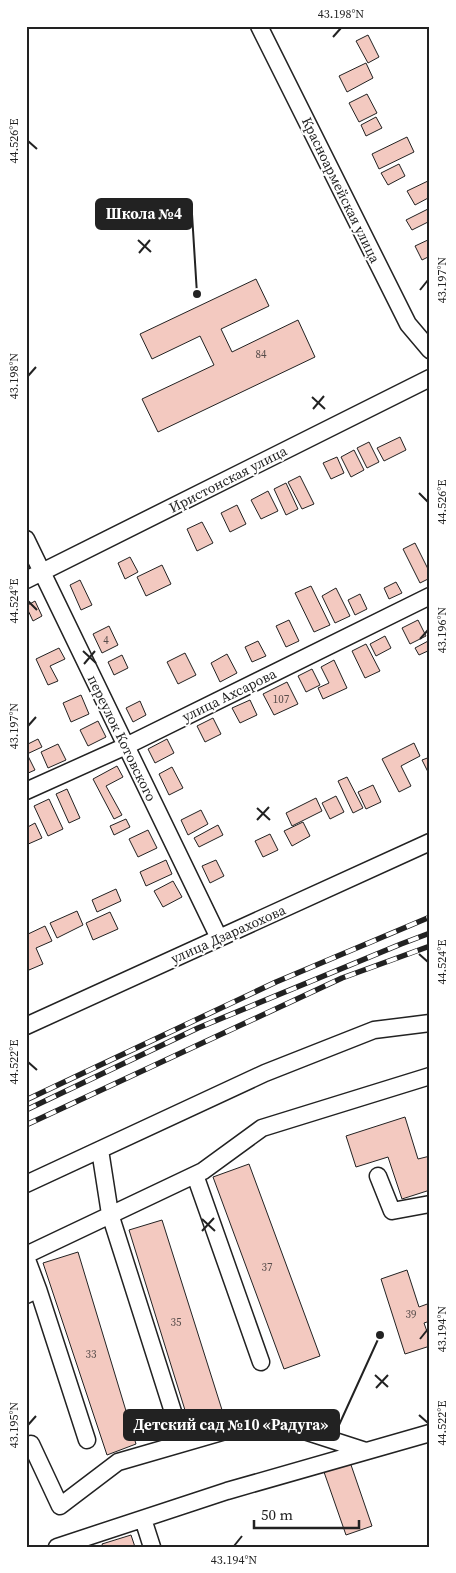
<svg xmlns="http://www.w3.org/2000/svg" width="456" height="1573" viewBox="0 0 456 1573" font-family="'Source Serif 4',serif">
<rect width="100%" height="100%" fill="#fff"/>
<!-- building -->
<path fill="#f3c9c0" stroke="#222" d="M368,35L379,57L368,63L356,41Z
M366,63L373,78L347,92L339,76Z
M367,94L377,113L359,122L349,103Z
M376,117L382,128L366,136L361,125Z
M407,137L414,152L379,169L372,154Z
M399,164L405,176L388,185L381,173Z
M430,180V197L415,205L407,191Z
M430,208V221L412,230L406,220Z
M430,239V256L422,260L415,246Z
M256,279L269,306L221,329L232,352L298,320L315,357L158,432L142,399L214,365L200,336L152,359L140,334Z
M400,437L406,450L384,461L377,448Z
M369,442L379,462L367,468L357,448Z
M354,450L364,470L351,477L341,457Z
M337,457L344,473L331,479L323,463Z
M300,476L314,504L302,509L288,482Z
M286,483L298,509L286,515L274,489Z
M268,491L278,511L261,519L251,500Z
M237,505L246,524L230,532L221,513Z
M202,522L213,543L197,551L187,529Z
M415,543L430,573V578L420,583L403,549Z
M130,557L138,572L125,579L118,563Z
M162,565L171,584L146,596L137,577Z
M80,580L92,605L81,610L70,585Z
M396,582L402,593L389,599L384,588Z
M311,586L330,625L314,632L295,593Z
M336,588L350,616L335,623L322,596Z
M360,594L367,609L355,615L348,600Z
M35,601L42,616L33,621L26,606Z
M289,620L299,641L286,647L276,626Z
M418,620L426,636L410,644L402,628Z
M109,626L118,645L102,653L93,634Z
M385,636L391,648L376,656L370,644Z
M430,640V650L419,655L415,648Z
M258,641L266,656L252,662L245,647Z
M366,644L380,671L365,678L352,651Z
M59,648L65,659L50,666L58,681L48,685L36,659Z
M185,653L196,675L178,684L167,662Z
M227,654L237,673L220,682L211,663Z
M122,655L128,668L114,675L108,662Z
M334,660L347,688L323,699L318,688L329,683L321,667Z
M312,669L320,685L306,692L298,676Z
M287,682L298,704L274,715L263,694Z
M81,695L89,714L71,722L63,703Z
M250,700L257,715L240,723L232,708Z
M140,701L146,715L133,722L126,708Z
M213,718L221,734L205,742L197,726Z
M98,721L106,737L88,746L80,730Z
M38,739L42,747L27,754L35,770L26,774V745Z
M167,739L174,753L155,763L148,749Z
M414,743L420,756L401,766L411,786L399,792L382,759Z
M58,744L66,760L48,768L41,752Z
M430,757V776L422,760Z
M117,766L123,777L106,786L122,815L114,819L93,779Z
M172,767L183,788L169,795L159,774Z
M347,777L363,808L353,813L338,781Z
M373,785L381,802L366,809L358,792Z
M67,789L80,818L69,823L56,794Z
M336,796L344,812L330,819L322,803Z
M316,798L322,811L292,826L286,813Z
M49,799L63,829L48,836L34,806Z
M201,810L208,824L188,835L181,820Z
M126,819L130,827L114,835L110,826Z
M303,822L310,836L292,846L284,831Z
M35,823L42,838L26,845V828Z
M218,825L223,835L199,847L194,838Z
M148,830L157,848L138,857L129,839Z
M270,834L278,850L263,857L255,841Z
M166,860L172,874L146,886L140,872Z
M216,860L224,876L210,883L202,866Z
M173,881L182,897L163,907L154,891Z
M116,889L121,901L97,912L92,900Z
M77,911L83,925L57,938L50,923Z
M110,912L118,929L93,940L86,923Z
M45,926L52,941L36,948L43,964L29,970L26,965V935Z
M405,1117L418,1159L430,1156V1190L402,1199L388,1157L356,1167L346,1136Z
M249,1164L320,1356L284,1369L213,1177Z
M162,1220L223,1413L189,1423L129,1230Z
M78,1252L136,1444L107,1455L43,1263Z
M407,1270L419,1307L430,1303V1321L424,1323L430,1340V1346L405,1354L381,1279Z
M350,1462L372,1526L346,1535L324,1472Z
M131,1535L135,1547H103L102,1544Z"/>
<g fill="none" stroke-linecap="round" stroke-linejoin="round">
<defs>
<path id="minor" d="M259,26L408,324L430,350
M26,539L219,938
M26,580L430,378
M26,791L126,746L430,596
M26,1026L430,842
M100,1150L110,1214L174,1415
M195,1175L261,1362
M378,1176L392,1211L430,1204
M26,1184L265,1073L374,1030L430,1023
M26,1255L203,1171L262,1128L430,1076
M26,1257L38,1289L26,1295
M38,1289L87,1440
M31,1444L60,1506L118,1462L267,1419L366,1451
M143,1519L152,1547
M57,1547L227,1491L430,1433"/>
</defs>
<!-- minor casing -->
<use href="#minor" stroke="#222" stroke-width="19"/>
<!-- minor -->
<use href="#minor" stroke="#fff" stroke-width="16"/>
<defs>
<path id="rail" d="M26,1100L276,982L430,917
M26,1110L198,1028L401,944L430,933
M26,1125L342,978L430,946"/>
</defs>
<!-- rail casing -->
<use href="#rail" stroke="#222" stroke-width="5.5"/>
<!-- rail -->
<use href="#rail" stroke="#fff" stroke-width="4" stroke-dasharray="11" stroke-linecap="butt"/>
</g>
<!-- ticks -->
<path fill="none" stroke="#222" stroke-width="2" d="M333,37L341,28M28,141L37,149M138,240L151,252M139,253L150,240M420,290L428,280M28,376L36,367M312,397L325,409M313,409L324,396M419,493L428,502M28,601L37,610M420,639L428,630M83,651L96,663M84,664L95,651M28,726L36,717M257,808L270,820M257,820L269,807M419,954L428,962M28,1062L37,1070M202,1219L215,1231M202,1231L214,1218M420,1339L428,1329M375,1375L388,1387M376,1388L388,1375M419,1415L428,1423M28,1425L36,1416M234,1546L242,1536"/>
<g text-anchor="middle" dominant-baseline="central" stroke-width="4" stroke-linejoin="round" paint-order="stroke">
<!-- number labels -->
<g font-size="11" fill="#564c4a">
<text x="261" y="354">84</text>
<text x="106" y="640">4</text>
<text x="281" y="699">107</text>
<text x="267" y="1267">37</text>
<text x="411" y="1314">39</text>
<text x="176" y="1322">35</text>
<text x="91" y="1354">33</text>
</g>
<!-- street labels -->
<g font-size="14" fill="#222" stroke="#fff">
<text transform="translate(341 190) rotate(64)">Красноармейская улица</text>
<text transform="translate(228 479) rotate(-27)">Иристонская улица</text>
<text transform="translate(229 695) rotate(-26)">улица Ахсарова</text>
<text transform="translate(122 738) rotate(64)">переулок Котовского</text>
<text transform="translate(228 934) rotate(-24)">улица Дзарахохова</text>
</g>
</g>
<!-- callouts -->
<path fill="none" stroke="#222" stroke-width="2" d="M197 294L192 214M380 1335L339 1425"/>
<g fill="#222" stroke="#fff" stroke-width="2">
<circle cx="197" cy="294" r="5"/>
<circle cx="380" cy="1335" r="5"/>
</g>
<g fill="#222" stroke="#222" stroke-width="2">
<rect x="96" y="199" width="96" height="30" rx="5"/>
<rect x="124" y="1410" width="215" height="30" rx="5"/>
</g>
<g font-size="15" text-anchor="middle" font-weight="bold" fill="#fff">
<text x="144" y="219">Школа №4</text>
<text x="231" y="1430">Детский сад №10 «Радуга»</text>
</g>
<!-- border -->
<rect width="456" height="1573" fill="none" stroke="#ffffff" stroke-width="55"/>
<!-- scale -->
<path d="M254 1520v8h105v-8" fill="none" stroke="#222222" stroke-width="2.5"/>
<text x="261" y="1520" font-size="15" fill="#222222" stroke="#ffffff" stroke-width="4" paint-order="stroke">50 m</text>
<rect x="28" y="28" width="400" height="1518" fill="none" stroke="#222" stroke-width="2"/>
<g font-size="12" text-anchor="middle" fill="#222">
<text x="341" y="18">43.198°N</text>
<text transform="translate(14 141) rotate(-90)" y="4">44.526°E</text>
<text transform="translate(442 280) rotate(-90)" y="4">43.197°N</text>
<text transform="translate(14 376) rotate(-90)" y="4">43.198°N</text>
<text transform="translate(442 502) rotate(-90)" y="4">44.526°E</text>
<text transform="translate(14 601) rotate(-90)" y="4">44.524°E</text>
<text transform="translate(442 630) rotate(-90)" y="4">43.196°N</text>
<text transform="translate(14 726) rotate(-90)" y="4">43.197°N</text>
<text transform="translate(442 962) rotate(-90)" y="4">44.524°E</text>
<text transform="translate(14 1062) rotate(-90)" y="4">44.522°E</text>
<text transform="translate(442 1329) rotate(-90)" y="4">43.194°N</text>
<text transform="translate(442 1423) rotate(-90)" y="4">44.522°E</text>
<text transform="translate(14 1425) rotate(-90)" y="4">43.195°N</text>
<text x="234" y="1564">43.194°N</text>
</g>
</svg>
